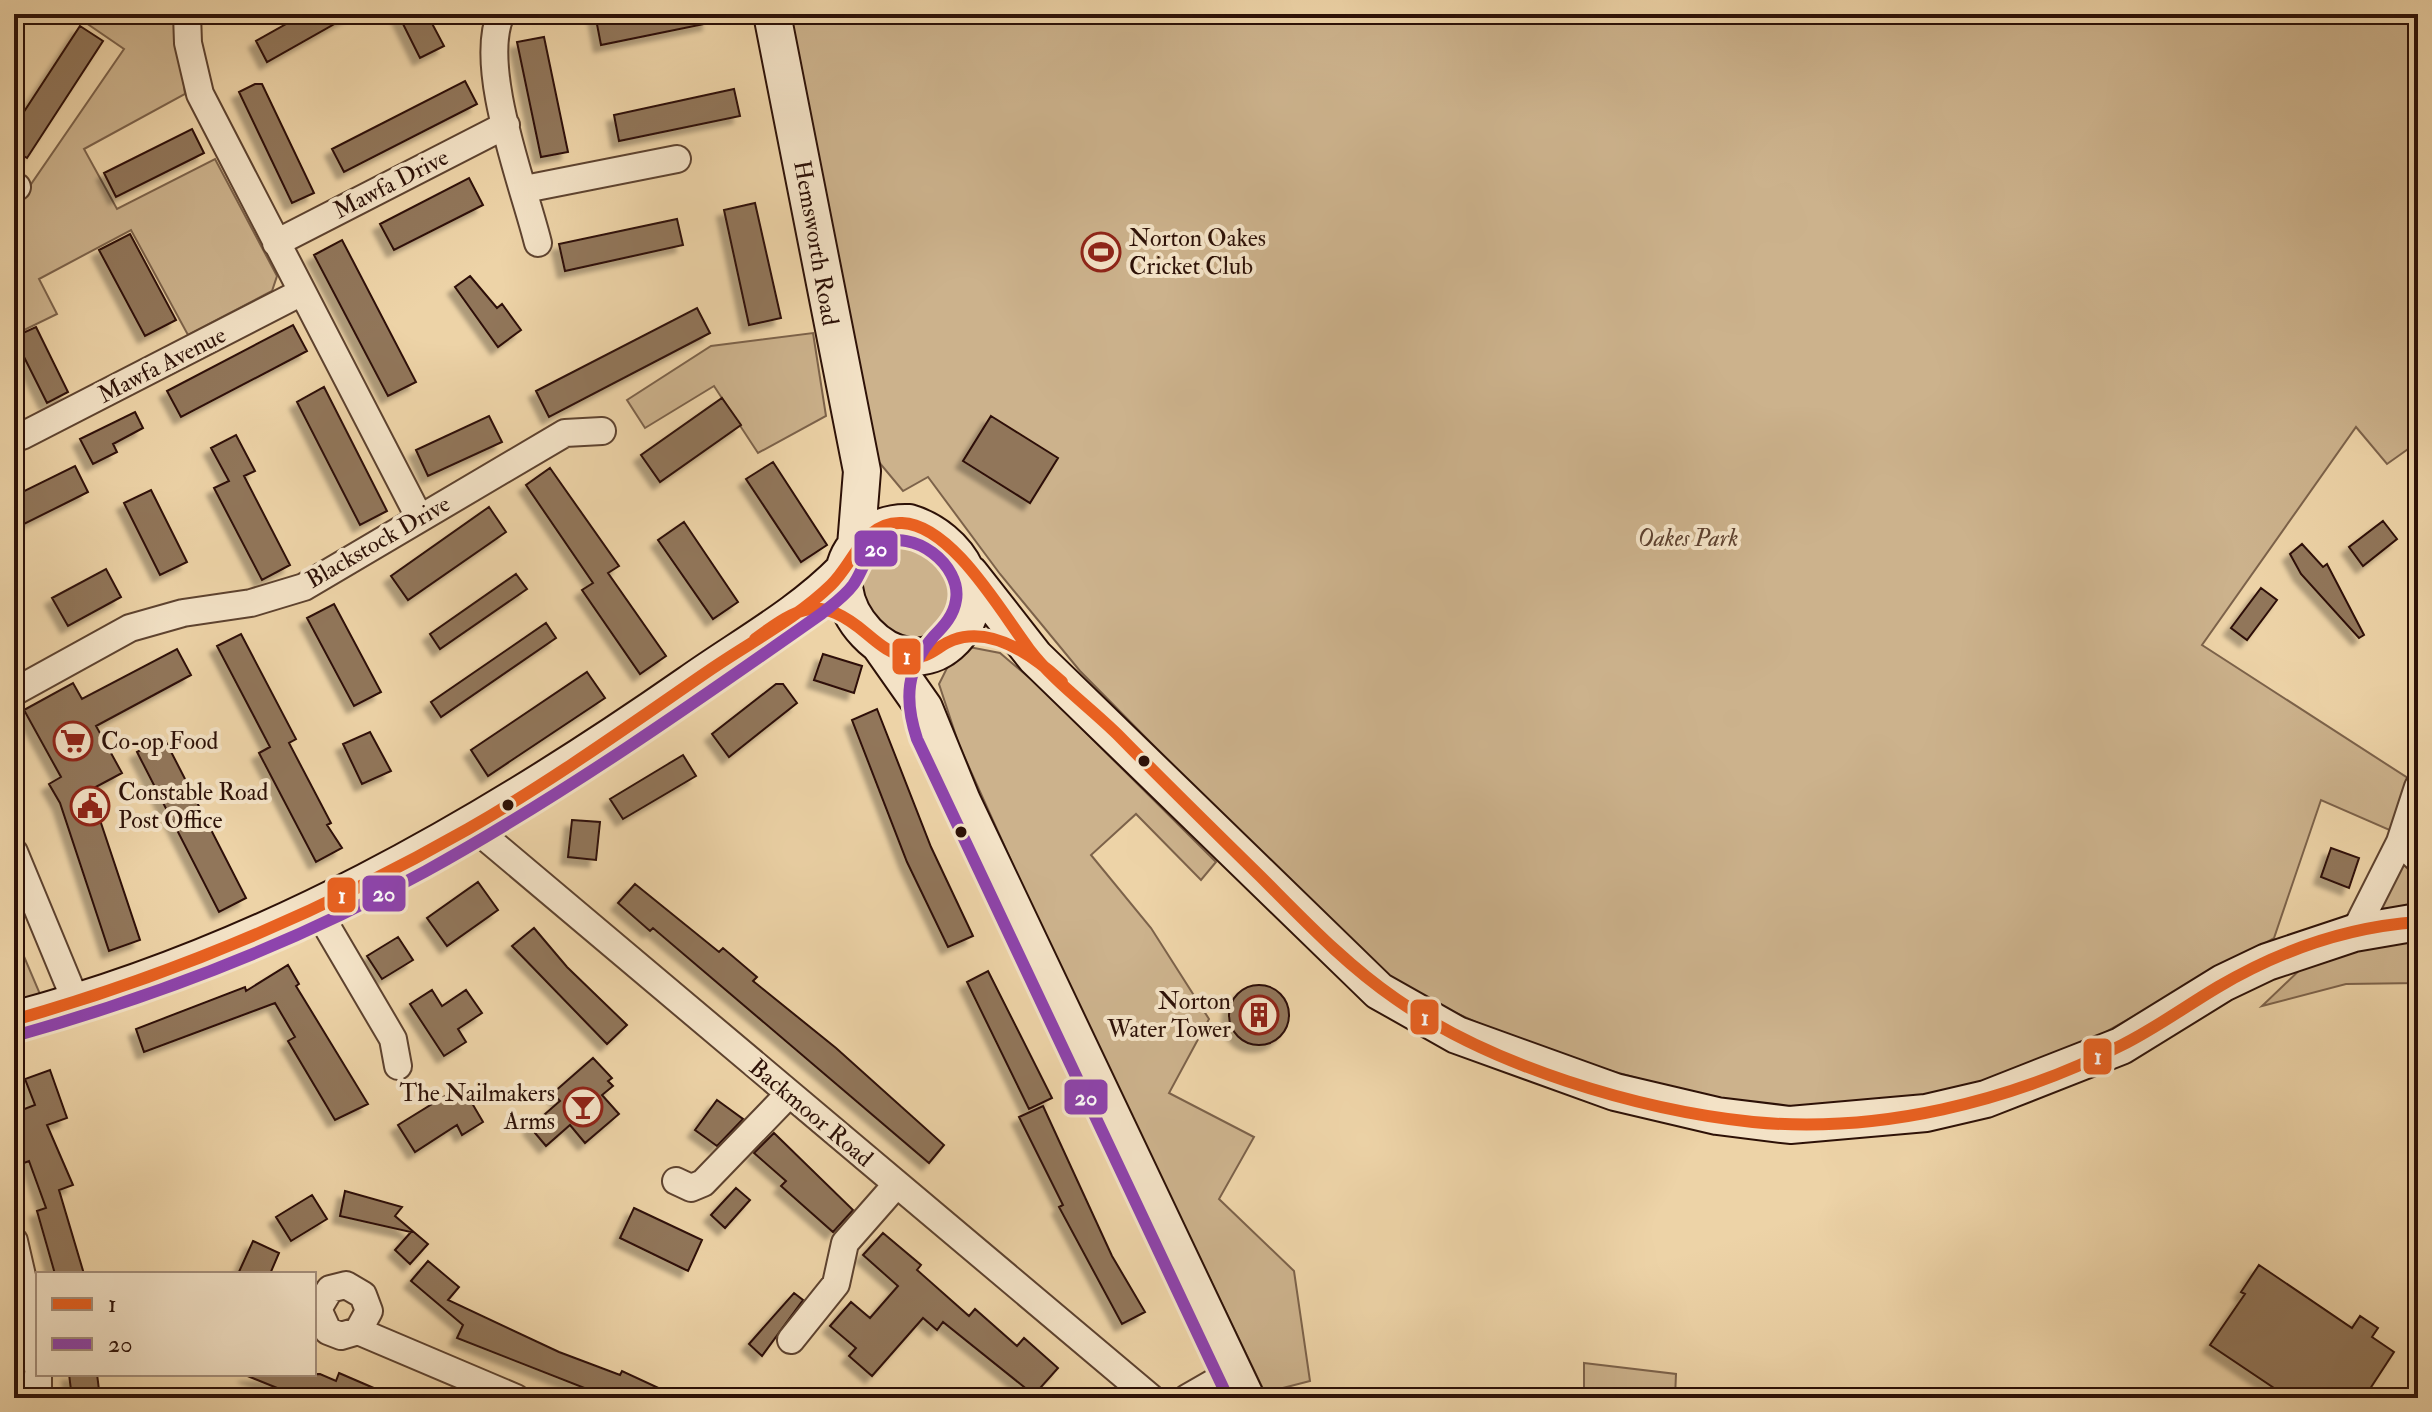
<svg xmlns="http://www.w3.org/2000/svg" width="2432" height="1412" viewBox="0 0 2432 1412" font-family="'IM FELL Double Pica',serif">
<defs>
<filter id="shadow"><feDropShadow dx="-7" dy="7" stdDeviation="2" flood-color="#0004"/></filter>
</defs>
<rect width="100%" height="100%" fill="#edd3a7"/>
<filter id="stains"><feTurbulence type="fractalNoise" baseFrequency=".0025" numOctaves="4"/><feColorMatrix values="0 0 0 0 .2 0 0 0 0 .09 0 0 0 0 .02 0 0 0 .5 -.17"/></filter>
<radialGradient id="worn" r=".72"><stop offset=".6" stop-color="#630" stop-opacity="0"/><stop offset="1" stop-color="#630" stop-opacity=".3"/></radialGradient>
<!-- green -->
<path fill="#ccb28c" stroke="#7c624a" stroke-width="2" d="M73,14H175L185,94L84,149L117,209L215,159L277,276L272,291L188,335L131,230L39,279L57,314L14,335V202L18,203L124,49Z
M785,14H2418V442L2387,464L2356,427L2202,645L2414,782L2394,832L2321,800L2274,938L2050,1063L1917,1100L1820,1108L1741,1107L1543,1052L1409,992L1347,941L1080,671L1000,574L928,477L903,491L878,461L845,329Z
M813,333L826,416L758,453L714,386L645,428L627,400L711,346Z
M900,542C935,543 959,583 950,616L921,640C860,639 833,555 900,542Z
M969,647L1000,653L1039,686L1216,862L1201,880L1136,814L1091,855L1151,928L1209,1019L1169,1093L1254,1137L1219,1199L1294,1271L1310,1381L1283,1388L1287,1398H1262L1265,1393L1050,947L959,745L939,684L948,666Z
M2401,856L2418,872V907L2379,909Z
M14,933L40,994L14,1002Z
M2405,935H2418V983L2346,984L2262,1006L2306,964Z
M1584,1363L1676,1374L1675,1398H1584Z"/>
<!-- building -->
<path fill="#91765a" stroke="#2d1107" stroke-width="2" filter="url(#shadow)" d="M304,14H352L267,62L256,41Z
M398,14H427L444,46L420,58Z
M595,14H708L709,23L601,45Z
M80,26L103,41L27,158L14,150V127Z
M544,37L568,152L541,157L517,42Z
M465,81L477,104L344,172L332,149Z
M255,84H262L314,193L292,203L239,92Z
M734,89L740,116L619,141L614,115Z
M192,129L204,153L116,197L104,173Z
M469,178L483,205L394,250L380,224Z
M755,203L781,318L749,325L724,210Z
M677,219L683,245L565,271L559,244Z
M130,234L176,320L145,336L99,250Z
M342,240L416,382L388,396L314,255Z
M470,276L497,308L502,304L521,330L498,347L455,287Z
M697,308L710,333L549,417L536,391Z
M293,325L307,351L181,417L167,391Z
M36,327L68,392L47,403L14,337Z
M324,387L387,511L360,525L297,402Z
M722,398L741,425L660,482L641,455Z
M135,412L143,428L113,444L117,452L93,464L80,439Z
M489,416L502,442L428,476L416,450Z
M991,416L1058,458L1030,503L963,461Z
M236,435L255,471L244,476L290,565L262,580L214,488L229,481L211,448Z
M773,462L827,545L801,562L746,479Z
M75,466L88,492L14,529V496Z
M550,468L619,566L608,573L666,656L640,674L582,590L593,583L526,485Z
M151,490L187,562L160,575L124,503Z
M489,507L506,532L408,600L391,576Z
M2383,521L2397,539L2363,566L2349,547Z
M684,522L738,602L713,619L658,540Z
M2302,544L2323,567L2327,564L2364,635L2359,638L2301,574L2290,554Z
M106,569L121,597L68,626L52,598Z
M516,574L527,589L440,649L430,634Z
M2261,588L2277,600L2247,640L2231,628Z
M334,604L381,692L354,706L307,618Z
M546,623L556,638L441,717L431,702Z
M241,634L296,739L289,743L331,823L327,825L342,848L316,862L259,753L270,747L217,646Z
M177,649L191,675L96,726L122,773L90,790L140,940L109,951L60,803L49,784L61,777L24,710L73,683L82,699Z
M823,654L862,666L854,693L814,680Z
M587,672L605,698L488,776L471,750Z
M776,684H783L797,703L729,757L712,734Z
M877,709L931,847L973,936L948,947L907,862L852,720Z
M370,732L391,771L362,784L343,744Z
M164,738L246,898L219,912L137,752Z
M683,755L696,776L623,819L610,799Z
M572,820L600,822L596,860L568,857Z
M2331,848L2359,858L2349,888L2321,877Z
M478,882L498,910L447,946L427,918Z
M635,884L719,952L723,948L757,977L753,981L836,1048L944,1145L929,1163L653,928L650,931L618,903Z
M534,928L567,967L627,1025L607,1044L512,946Z
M398,937L413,960L382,979L367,956Z
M288,965L299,984L296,986L368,1104L335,1120L288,1041L295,1037L275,1003L144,1052L136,1029L245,987L246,991Z
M988,971L1052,1098L1029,1109L967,982Z
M1229 1015a30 30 0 1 1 60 0a30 30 0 1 1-60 0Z
M432,990L442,1006L466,990L482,1013L458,1029L466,1042L444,1056L410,1004Z
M593,1058L612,1078L608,1081L613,1086L602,1095L619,1114L585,1143L570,1125L546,1146L530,1127L560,1101L553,1093Z
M50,1070L67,1118L47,1125L73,1185L59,1190L84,1274H55L37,1211L46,1208L29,1161L24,1163L14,1134V1113L35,1105L25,1079Z
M455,1090L462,1102L469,1098L483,1122L462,1135L457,1125L415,1152L398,1125Z
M717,1100L743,1119L717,1146L695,1130Z
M1043,1106L1112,1256L1145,1312L1122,1324L1059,1207L1063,1205L1019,1117Z
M774,1133L853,1210L833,1232L781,1186L786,1181L754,1153Z
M736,1188L750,1200L725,1228L711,1215Z
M345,1191L402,1207L395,1216L428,1244L410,1264L395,1250L411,1232L340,1216Z
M312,1195L327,1219L291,1241L276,1217Z
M634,1208L702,1240L688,1271L620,1238Z
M883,1233L921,1265L917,1270L969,1316L975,1309L1017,1346L1024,1338L1058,1368L1034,1395L943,1322L937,1330L923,1318L872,1376L849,1356L856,1348L830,1326L851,1302L870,1318L898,1286L863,1255Z
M253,1241L279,1253L270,1274H238Z
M428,1261L459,1287L448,1300L559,1352L620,1375L622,1371L680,1398H610L457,1338L463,1325L411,1281Z
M2259,1265L2352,1328L2360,1316L2378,1328L2372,1337L2394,1352L2364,1398H2289L2210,1345L2245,1294L2241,1292Z
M794,1293L803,1300L762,1356L749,1344Z
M339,1373L397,1398H302L245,1375L320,1374L336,1381Z
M69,1374H97L100,1398H72Z"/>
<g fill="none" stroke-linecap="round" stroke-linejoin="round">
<defs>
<path id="street" d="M187,14L188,43L200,94L419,517
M501,14C477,67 524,186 538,243
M14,186L17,187
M525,189L677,159
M276,243L506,125
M22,436L302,292
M14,692L130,628L183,613L251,603L304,587L565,433L602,431
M472,826L1151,1398
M2400,842L2418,859
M14,852L77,1004
M316,908L393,1039L398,1066
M2354,933L2400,842L2418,787
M676,1181L691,1188L703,1183L788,1095
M14,1241L34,1328L38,1369
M358,1331L369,1311L363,1295L346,1285L330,1289L318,1309L328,1331L341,1336L358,1331L516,1398
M791,1340L836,1284L845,1243L896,1185
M38,1398V1374
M1187,1398L1234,1371"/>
<path id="secondary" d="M772,14L862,471L856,546
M909,523C959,538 995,595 954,639C899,697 807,597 859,542C872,529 890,522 909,523Z
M970,574L1035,657L1379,991L1457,1035L1615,1092L1717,1116L1790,1125L1926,1113L1986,1099L2121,1046L2223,983L2267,962L2354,933L2418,922
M879,644L924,708L962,801L1246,1398
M14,1020C260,955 481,829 689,684C741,647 799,616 845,569"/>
</defs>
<!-- street casing -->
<use href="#street" stroke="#5d422f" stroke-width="30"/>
<!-- secondary casing -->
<use href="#secondary" stroke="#2d1107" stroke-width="40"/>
<!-- street -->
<use href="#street" stroke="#f3e2c6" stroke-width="26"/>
<!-- secondary -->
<use href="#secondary" stroke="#f3e2c6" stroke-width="36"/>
<defs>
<path id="bus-1" d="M755,639C800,606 820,594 867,634C880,645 892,655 909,657C928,660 937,646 953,640C993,625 1035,657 1062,682
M14,1020C173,975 324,911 468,829C550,782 627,727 704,674C745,645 795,620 831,585C854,563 864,521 902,523C952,525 1001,612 1029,649C1054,682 1090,707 1120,737C1166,784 1213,830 1260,876C1303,919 1345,964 1396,999C1491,1066 1638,1110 1753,1122C1878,1134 2011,1102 2122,1045C2156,1028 2186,1006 2218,987C2279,951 2347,927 2418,922"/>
<path id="bus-2" d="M18,1035C160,995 297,942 426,871C563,795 693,704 821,614C832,605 844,597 853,585C863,571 865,554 881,545C912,527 962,565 956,600C954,615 944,626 934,636C906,668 904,700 917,739L1228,1398"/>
</defs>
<!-- bus-1 casing -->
<use href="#bus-1" stroke="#f3e2c6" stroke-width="18"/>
<!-- bus-2 casing -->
<use href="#bus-2" stroke="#f3e2c6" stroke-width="18"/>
<!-- bus-1 -->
<use href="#bus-1" stroke="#e86121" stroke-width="12"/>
<!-- bus-2 -->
<use href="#bus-2" stroke="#8e44ad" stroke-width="12"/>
</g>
<!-- icons -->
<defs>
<symbol id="stadium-ring" viewBox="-11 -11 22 22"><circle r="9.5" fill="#f3e2c6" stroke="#8f2418" stroke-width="1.5"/><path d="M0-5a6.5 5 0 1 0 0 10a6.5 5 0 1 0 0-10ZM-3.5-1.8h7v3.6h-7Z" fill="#8f2418"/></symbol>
<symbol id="supermarket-ring" viewBox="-11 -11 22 22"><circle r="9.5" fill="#f3e2c6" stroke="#8f2418" stroke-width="1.5"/><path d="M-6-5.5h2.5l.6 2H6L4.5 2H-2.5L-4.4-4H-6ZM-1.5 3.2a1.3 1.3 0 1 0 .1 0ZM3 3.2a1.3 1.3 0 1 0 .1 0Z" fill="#8f2418"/></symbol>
<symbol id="civic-ring" viewBox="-11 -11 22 22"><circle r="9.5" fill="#f3e2c6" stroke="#8f2418" stroke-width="1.5"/><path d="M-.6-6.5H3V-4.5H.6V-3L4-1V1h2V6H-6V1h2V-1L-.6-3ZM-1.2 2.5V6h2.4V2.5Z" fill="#8f2418"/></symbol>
<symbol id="building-ring" viewBox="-11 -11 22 22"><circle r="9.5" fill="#f3e2c6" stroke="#8f2418" stroke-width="1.5"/><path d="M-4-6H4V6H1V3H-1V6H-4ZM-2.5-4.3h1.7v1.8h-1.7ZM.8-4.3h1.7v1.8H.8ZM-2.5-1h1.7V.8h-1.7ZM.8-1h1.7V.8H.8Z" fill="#8f2418"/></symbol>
<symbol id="bar-ring" viewBox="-11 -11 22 22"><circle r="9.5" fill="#f3e2c6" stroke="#8f2418" stroke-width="1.5"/><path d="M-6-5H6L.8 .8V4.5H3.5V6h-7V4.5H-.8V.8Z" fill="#8f2418"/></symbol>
</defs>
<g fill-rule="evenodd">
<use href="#stadium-ring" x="1079" y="230" width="44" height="44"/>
<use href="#supermarket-ring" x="51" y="719" width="44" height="44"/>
<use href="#civic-ring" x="68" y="784" width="44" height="44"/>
<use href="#building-ring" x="1237" y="993" width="44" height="44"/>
<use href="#bar-ring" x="561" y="1085" width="44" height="44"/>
</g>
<!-- markers -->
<g fill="#2d1107" stroke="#f3e2c6" stroke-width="3">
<circle cx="1144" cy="761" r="7"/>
<circle cx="508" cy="805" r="7"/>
<circle cx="961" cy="832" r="7"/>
</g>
<g text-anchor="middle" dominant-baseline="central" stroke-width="8" stroke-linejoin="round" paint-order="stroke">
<!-- street labels -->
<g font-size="24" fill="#2d1107" stroke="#f3e2c6">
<text transform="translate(391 184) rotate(-27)">Mawfa Drive</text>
<text transform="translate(816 243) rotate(80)">Hemsworth Road</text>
<text transform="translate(162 365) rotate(-27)">Mawfa Avenue</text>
<text transform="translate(378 542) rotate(-30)">Blackstock Drive</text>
<text transform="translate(811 1113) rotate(40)">Backmoor Road</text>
</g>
<!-- poi labels -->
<g font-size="24" fill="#2d1107" stroke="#f3e2c6" text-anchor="start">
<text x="1129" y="238">Norton Oakes<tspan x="1129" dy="28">Cricket Club</tspan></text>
<text x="101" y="741">Co-op Food</text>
<text x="118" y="792">Constable Road<tspan x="118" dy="28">Post Office</tspan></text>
<text x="1231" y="1001" text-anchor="end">Norton<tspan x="1231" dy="28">Water Tower</tspan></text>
<text x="555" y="1093" text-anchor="end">The Nailmakers<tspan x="555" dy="28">Arms</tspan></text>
</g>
<!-- park labels -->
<g font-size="24" font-style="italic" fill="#5d412f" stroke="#f3e2c6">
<text x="1688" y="538">Oakes Park</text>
</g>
</g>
<g stroke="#f3e2c6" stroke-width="3">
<rect x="853" y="529" width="46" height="39" rx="8" fill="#8e44ad"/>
<rect x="891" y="637" width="31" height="39" rx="8" fill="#e86121"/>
<rect x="361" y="874" width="46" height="39" rx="8" fill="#8e44ad"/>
<rect x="326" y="876" width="31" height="38" rx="8" fill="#e86121"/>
<rect x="1409" y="998" width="31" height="38" rx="8" fill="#e86121"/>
<rect x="2082" y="1037" width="31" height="39" rx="8" fill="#e86121"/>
<rect x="1063" y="1078" width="46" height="38" rx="8" fill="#8e44ad"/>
</g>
<g font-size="22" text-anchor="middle" font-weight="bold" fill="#fff">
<text x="876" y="556">20</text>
<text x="907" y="664">1</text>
<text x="384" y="901">20</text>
<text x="342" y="903">1</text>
<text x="1425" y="1025">1</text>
<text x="2098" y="1064">1</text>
<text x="1086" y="1105">20</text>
</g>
<!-- margin -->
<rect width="2432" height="1412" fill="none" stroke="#edd3a7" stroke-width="48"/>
<rect x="16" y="16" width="2400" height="1380" fill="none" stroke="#2d1107" stroke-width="4"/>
<rect x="24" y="24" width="2384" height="1364" fill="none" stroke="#2d1107" stroke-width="2"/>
<!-- legend -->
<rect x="36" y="1272" width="280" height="104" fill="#f3e2c6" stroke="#a48e7a" stroke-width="2"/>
<rect x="52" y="1298" width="40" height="12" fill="#e86121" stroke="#a48e7a" stroke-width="2"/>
<text x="108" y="1312" font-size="24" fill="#2d1107">1</text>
<rect x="52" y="1338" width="40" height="12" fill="#8e44ad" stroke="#a48e7a" stroke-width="2"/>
<text x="108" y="1352" font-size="24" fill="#2d1107">20</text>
<rect width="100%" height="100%" filter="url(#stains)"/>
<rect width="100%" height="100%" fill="url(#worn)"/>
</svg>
